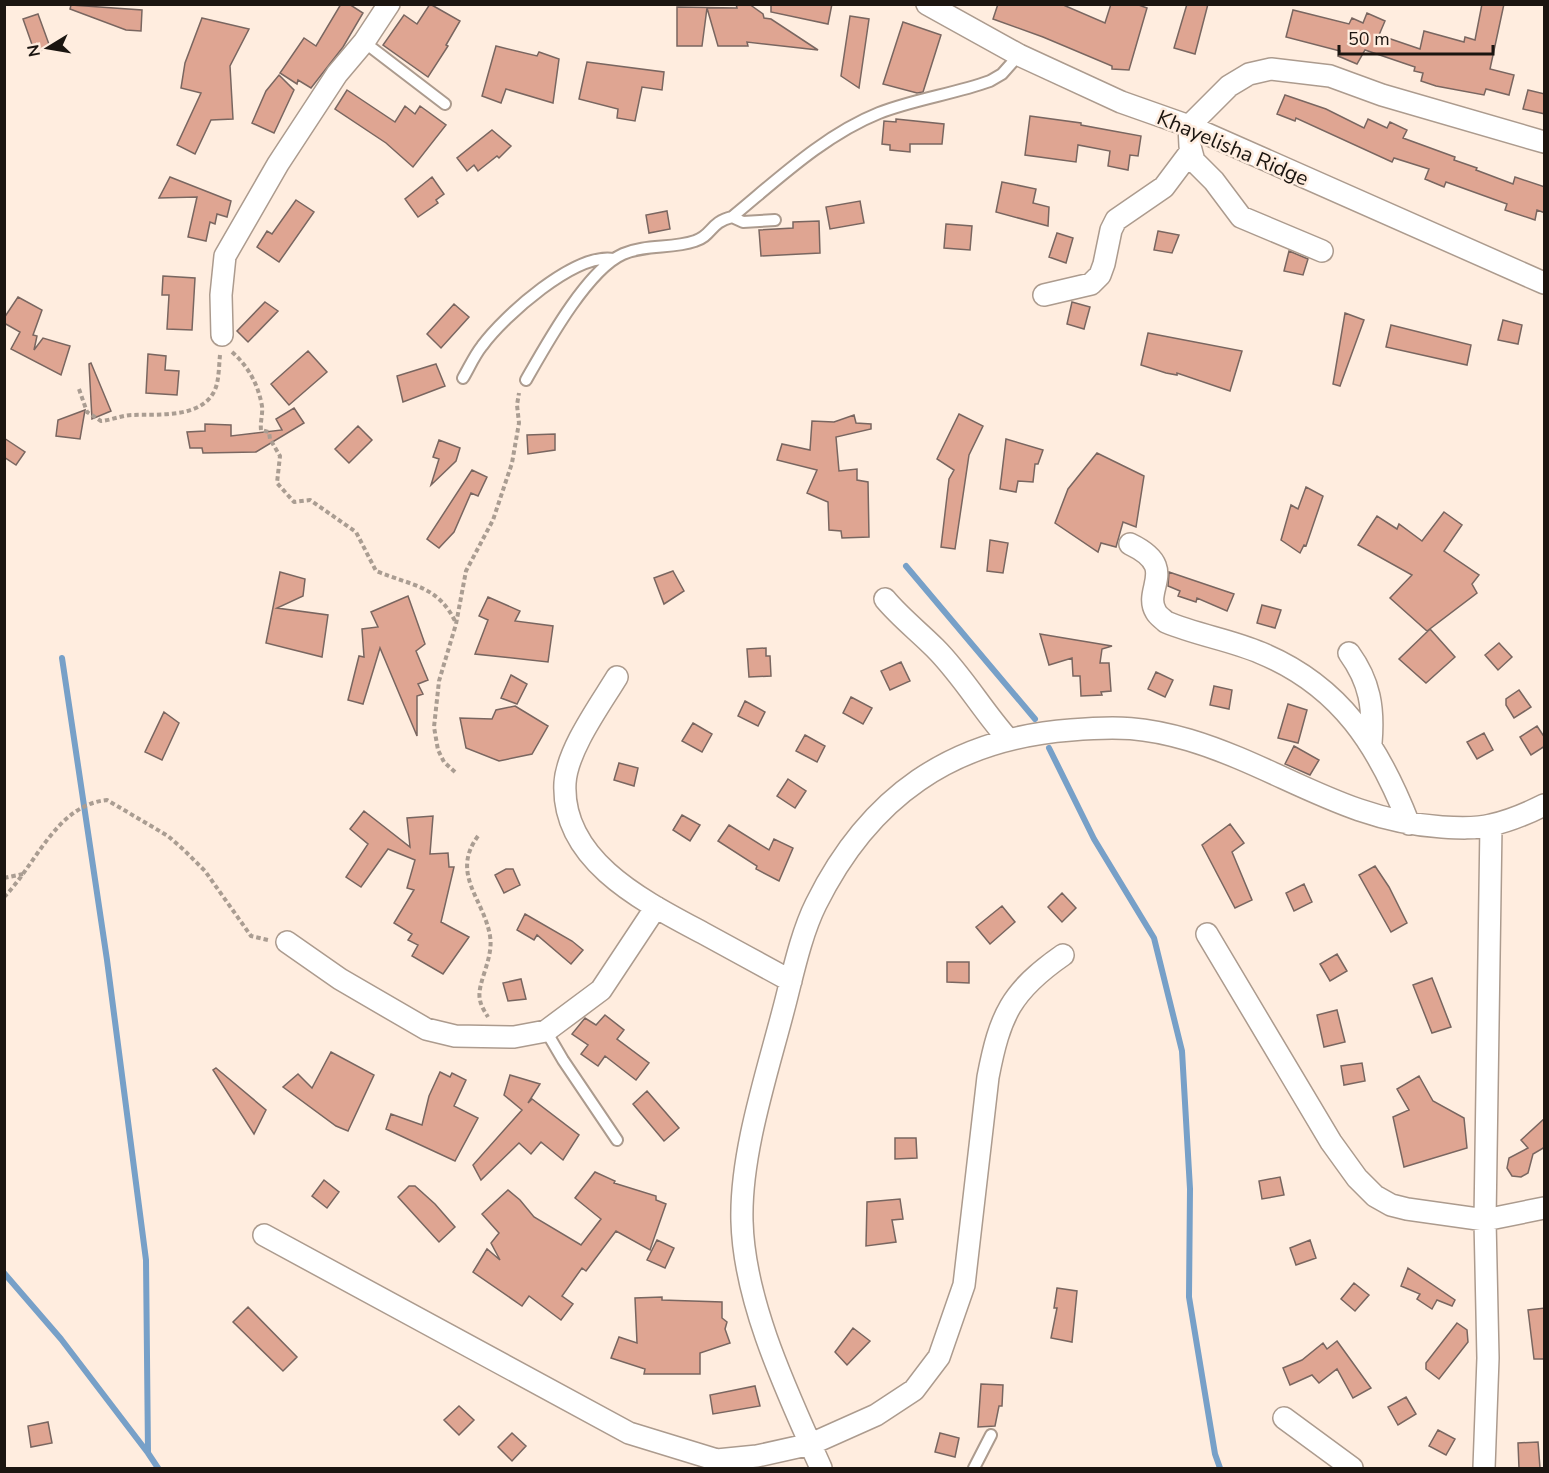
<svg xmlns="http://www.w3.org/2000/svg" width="1549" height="1473" viewBox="0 0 1549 1473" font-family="'Nunito Sans',sans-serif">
<rect width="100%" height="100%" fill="#ffeddf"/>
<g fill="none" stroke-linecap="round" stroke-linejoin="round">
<!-- stream -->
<path stroke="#77a0c8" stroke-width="6" d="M906,566L1035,719
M62,658L107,960L146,1260L148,1453L158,1468
M1049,748L1094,839L1154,938L1182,1051L1190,1189L1189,1297L1215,1454L1220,1468
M4,1273L61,1339L148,1453"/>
</g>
<!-- building -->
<path fill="#dfa592" stroke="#796660" stroke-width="1.5" d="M341,4H349L363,13L343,47L311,88L298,80L297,84L280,73L304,38L316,46Z
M430,4L460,21L446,45L448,46L428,77L383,45L404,15L417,24Z
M736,4H749L763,14L764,18L771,19L818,50L747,42L748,46H718L707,8L702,46H677V7L737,8Z
M771,4H832L828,24L771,12Z
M998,4H1061L1105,23L1111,4H1136L1147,8L1129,70L1112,69V66L1043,37L993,19Z
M1187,4H1208L1195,54L1174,48Z
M1482,4H1504L1490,69L1514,75L1509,95L1486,89L1484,95L1436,86L1421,81L1423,73L1414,71L1415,67L1365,50L1357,64L1338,56L1340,51L1286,37L1293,10L1349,24L1352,18L1363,23L1367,13L1385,21L1379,35L1420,49L1424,31L1464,42L1465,37L1475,40Z
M71,5L142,10L141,31L126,30L70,9Z
M38,14L50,47L35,53L23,19Z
M850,16L869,19L859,88L841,76Z
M202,18L249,29L230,66L233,119L211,120L195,154L177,145L201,93L181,88L185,63Z
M903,22L941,35L923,92L917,93L883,84Z
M496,46L537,56L539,52L559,59L553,103L506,89L501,103L482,96Z
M587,62L664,72L662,90L642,87L635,121L617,118L618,109L579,99Z
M279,75L294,90L274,133L252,123L266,91Z
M347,90L395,122L405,106L415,114L420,106L446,125L413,167L386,143L335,109Z
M1528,90L1545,94V114L1523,109Z
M1285,95L1326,109L1364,128L1368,119L1387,128L1390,122L1407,130L1403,138L1455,157L1454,160L1477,168L1476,170L1513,184L1515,177L1545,187V213L1537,210L1535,220L1505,210L1507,204L1446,182L1444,187L1425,179L1429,169L1394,158L1392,162L1296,118L1295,121L1277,114Z
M1030,116L1081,123V125L1141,136L1138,156L1130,155L1128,170L1108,166L1110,151L1078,145L1076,162L1025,155Z
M896,119L944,124L942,144H910V152L890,150V145L882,144L884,121L896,122Z
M492,130L511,146L499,158L497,156L478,171L474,165L467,171L457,158Z
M170,177L231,201L227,217L217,214L215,224L210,222L206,241L188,237L197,197L159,198Z
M432,177L444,194L436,200L438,203L418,217L405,199Z
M1002,182L1036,189L1033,203L1049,207L1048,226L996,212Z
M296,200L314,212L279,262L257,247L267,231L272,234Z
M860,201L864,223L830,229L826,207Z
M667,211L670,229L649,233L646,215Z
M819,221L820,253L761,256L759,230L793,228V222Z
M946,224L972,226L970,250L944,248Z
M1158,231L1179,235L1172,253L1154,250Z
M1057,233L1073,238L1066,263L1049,257Z
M1289,251L1308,259L1303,275L1284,271Z
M163,276L195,278L192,330L167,329L169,295H162Z
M18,297L42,310L33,335L37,336L34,350L43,338L70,346L61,375L11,349L20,332L4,323V318Z
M265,302L278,311L248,342L237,331Z
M1072,302L1090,307L1084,329L1067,324Z
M454,304L469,317L441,348L427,334Z
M1345,313L1364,320L1340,386L1333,384Z
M1503,320L1522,325L1518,344L1498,340Z
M1391,325L1471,345L1467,365L1386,347Z
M1148,333L1242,351L1230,391L1177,373V375L1166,373L1141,365Z
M308,351L327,372L289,405L271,384Z
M148,354L166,356L165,370L179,371L177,395L146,393Z
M91,363L111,411L92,419L89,364Z
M436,364L445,386L403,402L397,376Z
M294,408L304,423L256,452L203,453L202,448H190L187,432L205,431V424L231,425V436L282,430L276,419Z
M85,410L80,439L56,436L58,420Z
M959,414L983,426L969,455L955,549L941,547L949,479L954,470L937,459Z
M854,415L856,423L871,424V429L836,437L839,471L857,469V480L868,482L869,537L842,538L841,531L829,530L828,502L807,493L817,470L777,460L782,444L810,450L812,421L834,422Z
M358,426L372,440L349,463L335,449Z
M555,434V450L528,454L527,435Z
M4,438L25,452L16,465L4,457Z
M1006,439L1043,450L1038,464H1035L1033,482L1018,481L1016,492L1000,489Z
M439,440L460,448L456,461L431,485L439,459L433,457Z
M1097,453L1144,476L1136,527L1123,522L1116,547L1101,543L1098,552L1055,523L1068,489Z
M472,470L487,477L478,496L471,493L454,532L439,548L427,539Z
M1306,487L1323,496L1306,546L1304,545L1300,553L1281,540L1291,505L1298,509Z
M1444,512L1462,525L1444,551L1479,575L1472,584L1477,593L1427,631L1390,598L1412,575L1358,545L1377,516L1397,529L1399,524L1422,541Z
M990,540L1008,543L1003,573L987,571Z
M673,571L684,591L664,604L654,578Z
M280,572L305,579L303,596L277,608L328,615L322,657L266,643Z
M1169,572L1234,594L1227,611L1197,598L1196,602L1178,596L1180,591L1168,586Z
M408,596L425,644L416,651L428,680L418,684L423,694L417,696V736L380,648L363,704L348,700L359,656L364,657L362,629L378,627L371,612Z
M488,597L520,611L515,621L553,626L548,662L475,654L488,620L479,616Z
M1262,605L1281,610L1275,628L1257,623Z
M1430,629L1455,657L1426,683L1399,659Z
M1040,634L1112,646L1102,649L1100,663H1109L1111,691L1101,692L1102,695L1081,696L1080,676H1073L1072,658L1049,665Z
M1499,643L1512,657L1498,670L1485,655Z
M766,648V656H770L771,676L749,677L747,649Z
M901,662L910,681L890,690L881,671Z
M1156,672L1173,680L1165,697L1148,689Z
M511,675L527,684L517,704L501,698Z
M1214,686L1232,690L1229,709L1210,705Z
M1519,690L1531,707L1514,718L1506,705V699Z
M851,697L872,708L863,724L843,713Z
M745,701L765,712L758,726L738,716Z
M1288,704L1307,710L1298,743L1278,738Z
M515,706L548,726L532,754L499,761L466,748L460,718L492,719L496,710Z
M164,712L179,723L162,760L145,752Z
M693,723L712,734L702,752L682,741Z
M1537,726L1545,738V746L1531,755L1520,737Z
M1484,733L1493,750L1477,759L1467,742Z
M805,735L825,746L817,762L796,751Z
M1294,746L1319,760L1310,775L1285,764Z
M619,763L638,768L634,786L614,780Z
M788,779L806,791L795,808L777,796Z
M364,811L410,847L407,818L433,816L430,854L448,853L449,867H454L441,922L469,937L443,974L412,956L418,945L408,940L412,934L394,923L414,890L407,888L415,860L388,849L361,887L346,877L368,844L350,829Z
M682,815L700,825L690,841L673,830Z
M1230,824L1244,843L1232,852L1252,900L1235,908L1202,845Z
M729,825L769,850L774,839L793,848L779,881L756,869L757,866L718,841Z
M1375,866L1389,887L1407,923L1391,932L1359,875Z
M506,869H513L520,885L504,893L495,875Z
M1304,884L1312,902L1294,911L1286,893Z
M1062,893L1076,908L1062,922L1048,907Z
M1002,906L1015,922L990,944L976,927Z
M525,914L572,941L583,950L571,964L537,935L534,940L517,930Z
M1337,954L1347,971L1330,981L1320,964Z
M947,962H969V983L947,982Z
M1432,978L1451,1027L1432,1033L1413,985Z
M521,979L526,999L508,1001L503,983Z
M1337,1010L1345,1042L1324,1047L1317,1015Z
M605,1015L624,1030L617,1039L649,1063L636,1080L605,1056L598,1066L581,1054L588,1045L572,1034L585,1018L596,1025Z
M331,1052L374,1075L348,1131L336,1126L283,1087L298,1074L312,1088Z
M1362,1063L1365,1081L1344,1085L1341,1066Z
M216,1068L266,1110L254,1134L213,1070Z
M440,1072L450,1077L452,1073L466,1080L454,1106L478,1118L455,1161L386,1129L391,1114L422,1125L429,1096Z
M510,1075L540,1084L528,1103L532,1099L579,1135L563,1160L541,1142L531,1154L519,1143L481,1180L473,1165L522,1110L504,1095Z
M1419,1076L1433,1101L1464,1118L1467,1148L1404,1167L1393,1117L1409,1110L1397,1089Z
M647,1091L679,1128L664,1141L633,1104Z
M1545,1118V1147L1533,1154L1528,1173L1521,1177L1512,1176L1507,1168L1509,1158L1528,1148L1521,1140Z
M895,1138H916L917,1158L895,1159Z
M595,1172L615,1181L614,1183L656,1196V1200L666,1204L650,1250L616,1231L586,1271L582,1268L562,1296L573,1304L561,1320L529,1296L522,1306L473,1272L487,1249L500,1260L491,1243L499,1233L482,1214L508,1190L520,1200L534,1217L581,1245L601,1219L575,1198Z
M1280,1177L1284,1195L1262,1199L1259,1181Z
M324,1180L339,1192L327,1208L312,1196Z
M409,1186H415L435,1204L455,1227L439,1242L398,1197Z
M900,1199L903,1219L892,1220L896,1242L866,1246L867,1202Z
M657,1240L674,1248L665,1268L647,1260Z
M1310,1240L1316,1258L1296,1265L1290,1248Z
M1408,1268L1455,1300L1452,1306L1437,1300L1432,1309L1417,1299L1420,1294L1401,1286Z
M1354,1283L1369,1295L1355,1311L1341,1299Z
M1057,1288L1077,1291L1072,1342L1051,1338L1057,1308H1054Z
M662,1297V1300L722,1302V1318L727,1322L725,1329L730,1343L700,1353V1374H644L645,1369L611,1358L619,1337L637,1343L635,1298Z
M248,1307L297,1357L283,1371L233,1322Z
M1545,1308V1359H1534L1528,1310Z
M1457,1323L1467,1330L1468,1342L1439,1379L1426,1369V1363Z
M853,1328L870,1341L847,1365L835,1352Z
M1337,1341L1371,1388L1353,1398L1337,1369L1319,1383L1312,1375L1290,1385L1283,1368L1302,1360L1323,1343L1327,1349Z
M981,1384L1003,1385L1002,1406H999L995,1426L978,1427Z
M755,1386L760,1406L713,1414L710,1395Z
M1406,1397L1416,1414L1398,1425L1388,1407Z
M459,1406L474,1420L459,1435L444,1420Z
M48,1422L52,1443L31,1447L28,1426Z
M1438,1430L1455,1439L1446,1455L1429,1446Z
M512,1433L526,1446L512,1461L498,1447Z
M940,1433L959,1438L955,1457L935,1452Z
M1538,1442L1540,1468H1519L1518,1443Z"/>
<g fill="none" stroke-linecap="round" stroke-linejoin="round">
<defs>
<path id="service" d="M364,42L445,104
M732,217L743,222L775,220
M463,378C469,368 474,356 482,346C504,316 575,252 614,259
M526,380C546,345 587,270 623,254C646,244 672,249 695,241C712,236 710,222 732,217C777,180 824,135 879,113C915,99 954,94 990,81L1002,74L1019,55
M546,1031L563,1060L617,1140
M974,1468L991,1435"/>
<path id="minor" d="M927,4L1019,55L1121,102L1189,126L1544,283
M1322,251L1241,217L1214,181L1194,161L1190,146L1189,126L1229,86L1249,74L1271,69L1330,76L1382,95L1544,142
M1044,295L1091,284L1100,275L1104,264L1111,230L1116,220L1164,187L1191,151
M222,335L221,295L225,256L278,164L337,74L364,42L389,4
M1130,544C1180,568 1142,589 1156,612C1158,616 1163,619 1166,622C1197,635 1231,640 1261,653C1341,686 1379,747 1409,824
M885,599C900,617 918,631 935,648C963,676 982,710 1008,739
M1349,653C1370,682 1374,708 1371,743
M617,677C600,705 567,750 565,783C561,861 645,902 703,933C732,949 762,965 791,981
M1207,934L1331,1142L1357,1178L1375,1196L1391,1205L1407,1209L1485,1220L1544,1208
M287,942L340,979L426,1029L455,1036L514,1037L546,1031L601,990L656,907
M264,1235L629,1433L717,1460L757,1456L811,1444L876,1415L914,1390L939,1357L964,1285L988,1077C1000,1015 1011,991 1063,955
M1284,1418L1352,1468
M821,1468C788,1394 744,1303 742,1221C740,1149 771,1062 788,992C795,964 803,930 816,904C869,797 951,739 1071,730C1118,726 1144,727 1189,740C1279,767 1345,821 1442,827C1458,828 1476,829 1491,825C1509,821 1528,813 1544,805
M1484,1468L1488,1358L1485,1220L1491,825"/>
</defs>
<!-- service casing -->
<use href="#service" stroke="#ac9b8e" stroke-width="14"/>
<!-- minor casing -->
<use href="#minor" stroke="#ac9b8e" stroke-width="24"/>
<!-- path -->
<path stroke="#aa9d92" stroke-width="4" stroke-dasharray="4.5 3" stroke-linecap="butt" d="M232,352C248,366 258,384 262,406C263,414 260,422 261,430L269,432L270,439L280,456L277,483L294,502L310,500L356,532L376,571C412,586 438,585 456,623
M79,389L87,412L101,421C112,420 122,415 133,415C159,414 205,419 216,387C219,378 219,365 220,355
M455,772L444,762L438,750L434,727L439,681L456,624L466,571L493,520L512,463L519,423L517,405L519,393
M478,836C450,874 484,899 490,936C494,959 476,984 480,1000C481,1006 485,1012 488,1017
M4,878L23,874
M4,897C36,865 56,805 107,800L168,836L185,851L205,871L251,936L268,940"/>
<!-- service -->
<use href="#service" stroke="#fff" stroke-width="10"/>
<!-- minor -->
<use href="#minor" stroke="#fff" stroke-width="21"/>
</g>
<g text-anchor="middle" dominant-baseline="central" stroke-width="5" stroke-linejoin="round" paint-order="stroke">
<!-- street labels -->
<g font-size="21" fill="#1b1510" stroke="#ffeddf">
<text transform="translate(1233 148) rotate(23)">Khayelisha Ridge</text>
</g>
</g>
<!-- border -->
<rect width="1549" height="1473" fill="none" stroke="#1b1510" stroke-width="12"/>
<!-- north arrow -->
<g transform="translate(48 48) rotate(259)" stroke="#ffeddf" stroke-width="4.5" paint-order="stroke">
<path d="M0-4.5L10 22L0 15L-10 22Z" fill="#1b1510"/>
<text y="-9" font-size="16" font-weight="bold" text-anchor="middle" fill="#1b1510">N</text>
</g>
<!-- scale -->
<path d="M1339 45v9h154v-9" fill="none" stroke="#1b1510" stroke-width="3"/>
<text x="1348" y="45" font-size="18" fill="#1b1510" stroke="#ffeddf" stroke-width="4.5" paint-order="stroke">50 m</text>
</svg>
